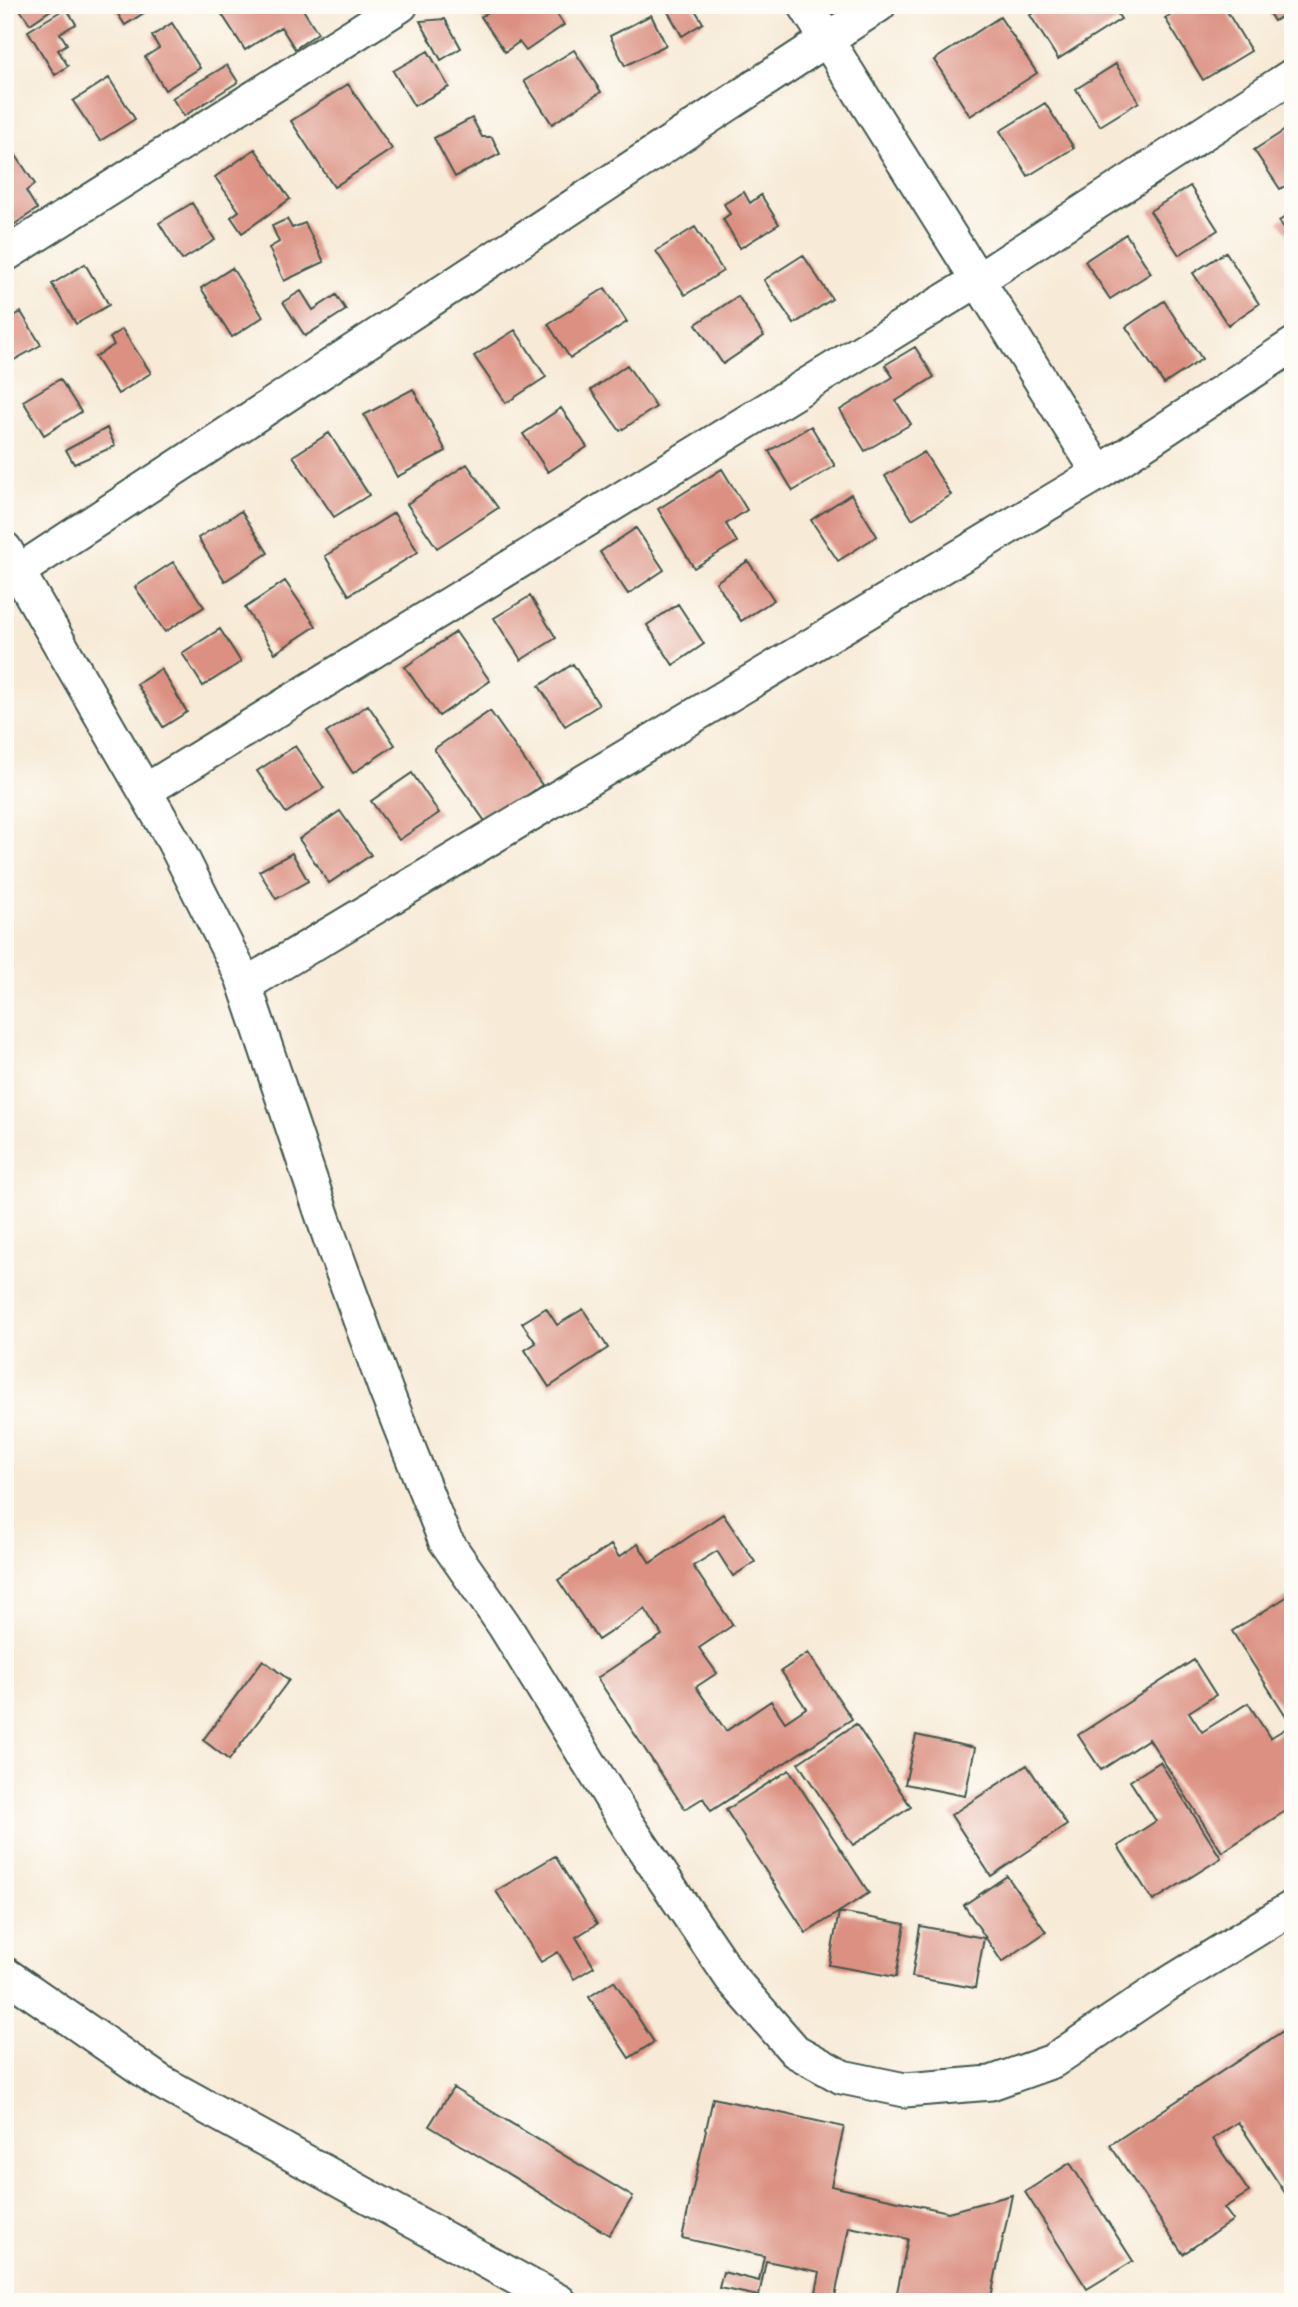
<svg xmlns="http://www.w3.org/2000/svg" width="1298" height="2307" viewBox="0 0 1298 2307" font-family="'Architects Daughter',sans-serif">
<rect width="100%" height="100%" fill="#fdfcf7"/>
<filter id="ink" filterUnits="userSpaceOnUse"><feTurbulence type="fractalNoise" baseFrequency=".0143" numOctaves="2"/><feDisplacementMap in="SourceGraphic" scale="14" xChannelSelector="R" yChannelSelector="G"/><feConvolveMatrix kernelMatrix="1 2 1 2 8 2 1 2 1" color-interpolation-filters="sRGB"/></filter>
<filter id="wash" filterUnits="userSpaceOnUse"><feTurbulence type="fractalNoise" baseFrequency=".00686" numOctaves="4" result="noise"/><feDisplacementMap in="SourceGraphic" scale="28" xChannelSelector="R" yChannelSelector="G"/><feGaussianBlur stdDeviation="1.57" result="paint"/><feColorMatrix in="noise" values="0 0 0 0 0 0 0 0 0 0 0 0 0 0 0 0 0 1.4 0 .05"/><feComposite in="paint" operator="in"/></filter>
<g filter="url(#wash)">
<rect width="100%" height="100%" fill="#f7ead6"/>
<g id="blocks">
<!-- building -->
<path fill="#db9081" d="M23,5H58L30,24L19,8Z
M112,5H156L125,25Z
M216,5H300L318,33L295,49L281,27L245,50Z
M498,5H551L564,25L526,51L519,42L505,52L481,17Z
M664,5H692L703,23L682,36Z
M1046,5H1111L1121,19L1058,59L1030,15Z
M1186,5H1223L1251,51L1203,80L1165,18Z
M1264,5H1293V9L1274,21Z
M66,8L76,24L60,33L67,44L58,50L68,66L55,75L28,31Z
M651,15L666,45L625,66L610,36Z
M1000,17L1037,73L970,116L934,60Z
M445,19L461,48L441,60L420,21Z
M172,23L200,68L165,90L145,57L159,48L152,36Z
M574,50L601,92L552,124L524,81Z
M428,51L449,87L414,106L393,71Z
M1116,64L1139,102L1100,126L1076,89Z
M227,65L238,82L184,116L172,98Z
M109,78L135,119L100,141L73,101Z
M348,84L392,149L334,187L291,121Z
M1045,103L1074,148L1028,176L1000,131Z
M472,118L482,137H492L500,154L455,177L434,138Z
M1293,125V181L1280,189L1254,150Z
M5,139L35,184L26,191L37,209L9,228L5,223Z
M255,149L290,199L242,233L231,217L239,211L215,177Z
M1190,186L1218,230L1179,255L1150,211Z
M744,192L750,203L761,195L779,224L740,248L723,219L730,214L724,204Z
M192,203L215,240L182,260L159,223Z
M1293,212V241L1279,221Z
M287,219L292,228L305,223L324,262L284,281L269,248L279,242L272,226Z
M695,227L723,271L685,295L656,251Z
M1126,234L1151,273L1110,299L1085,261Z
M1226,252L1259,304L1228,325L1193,273Z
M803,255L832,299L794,324L764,280Z
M85,264L109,305L76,324L52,284Z
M232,268L263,317L232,337L201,288Z
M605,288L627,322L570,358L548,324Z
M301,291L313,310L336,295L346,310L305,336L283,302Z
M738,296L764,336L723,364L696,324Z
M1164,301L1202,359L1164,384L1126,327Z
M21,312L41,345L5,365V321Z
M122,329L151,373L118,394L95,357L114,345L110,338Z
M515,330L546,377L506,403L474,356Z
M915,347L934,377L896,401L911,424L865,451L840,410L893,377L885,365Z
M627,365L656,407L620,431L591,390Z
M60,379L81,412L44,435L23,401Z
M413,389L446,451L397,477L364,415Z
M561,408L587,447L548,472L523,434Z
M811,426L835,466L793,491L769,451Z
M107,428L115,446L74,464L66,450Z
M329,433L369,495L334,517L293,456Z
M924,452L951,495L912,519L885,476Z
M467,464L498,508L437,548L407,504Z
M722,469L747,510L726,524L737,542L694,568L658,509Z
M851,494L877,536L838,561L811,520Z
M241,511L268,553L225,581L198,538Z
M394,513L418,552L349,595L325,556Z
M636,528L664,570L628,594L600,552Z
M748,561L774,600L741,621L716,582Z
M173,562L204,607L165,632L135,587Z
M285,581L316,626L275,653L245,608Z
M530,596L556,638L521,660L494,618Z
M678,604L704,644L673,665L647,625Z
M220,629L241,662L203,686L182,653Z
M456,632L490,681L439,716L405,667Z
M573,664L599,705L565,726L539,686Z
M161,669L187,712L163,727L137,684Z
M368,705L395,745L353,773L326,733Z
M490,711L542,785L487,824L434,749Z
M295,746L324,788L286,813L257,771Z
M412,773L439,813L399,840L371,801Z
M340,811L371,855L329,883L299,839Z
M292,853L308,881L276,899L259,871Z
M546,1308L557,1325L583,1309L608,1348L549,1387L525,1350L536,1343L522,1323Z
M723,1514L755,1562L733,1576L717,1551L693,1566L733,1625L699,1648L717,1673L696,1687L726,1731L771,1701L785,1722L806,1708L781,1671L808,1653L852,1719L711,1811L703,1798L685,1809L597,1678L662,1635L645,1609L598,1640L558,1580L611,1545L619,1557L638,1544L650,1563Z
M1293,1593V1727L1232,1631Z
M263,1660L289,1680L229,1760L203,1740Z
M1194,1660L1216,1695L1189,1712L1202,1732L1248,1703L1270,1738L1290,1726L1293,1730V1806L1222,1852L1149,1739L1101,1770L1078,1735Z
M856,1724L911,1807L853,1845L798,1763Z
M916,1735L975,1748L965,1796L905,1784Z
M1160,1762L1221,1858L1153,1901L1118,1846L1156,1821L1130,1781Z
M1027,1765L1067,1825L991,1876L951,1815Z
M789,1770L869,1893L839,1912L905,1924L896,1977L829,1965L839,1912L806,1933L726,1810Z
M555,1856L597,1924L576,1937L594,1967L574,1979L558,1952L541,1962L496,1891Z
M1007,1876L1046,1932L1002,1962L964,1905Z
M920,1926L984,1938L975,1988L912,1977Z
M614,1981L654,2042L629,2058L589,1997Z
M1283,2031L1293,2046V2205L1238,2122L1213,2139L1249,2192L1224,2208L1233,2220L1183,2254L1110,2145Z
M453,2088L633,2197L609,2235L429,2126Z
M713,2098L844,2127L831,2186L948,2212L1012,2195L990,2302H895L908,2239L849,2227L834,2302H814L820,2272L766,2261L759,2296L719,2288L723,2272L759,2281L764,2256L682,2238Z
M1070,2163L1133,2261L1087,2289L1025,2192Z"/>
</g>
</g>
<g filter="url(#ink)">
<use href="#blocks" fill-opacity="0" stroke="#3f574c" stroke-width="2"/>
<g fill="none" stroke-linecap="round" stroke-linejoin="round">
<defs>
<path id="minor" d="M805,5L1099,473
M5,255L401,5
M5,549L173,840L242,977L330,1238L386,1391L445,1540L504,1625L627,1824L732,1979L795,2051L842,2077L905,2090L991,2083L1053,2061L1160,1989L1293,1907
M19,571L879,5
M145,791L978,280L1293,75
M245,985L1099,473L1293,345
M5,1974L161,2082L560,2302"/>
</defs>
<!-- minor casing -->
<use href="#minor" stroke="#3f574c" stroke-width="37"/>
<!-- minor -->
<use href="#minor" stroke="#fff" stroke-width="33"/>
</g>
</g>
<!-- margin -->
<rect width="1298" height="2307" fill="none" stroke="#fdfcf7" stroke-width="28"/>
</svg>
